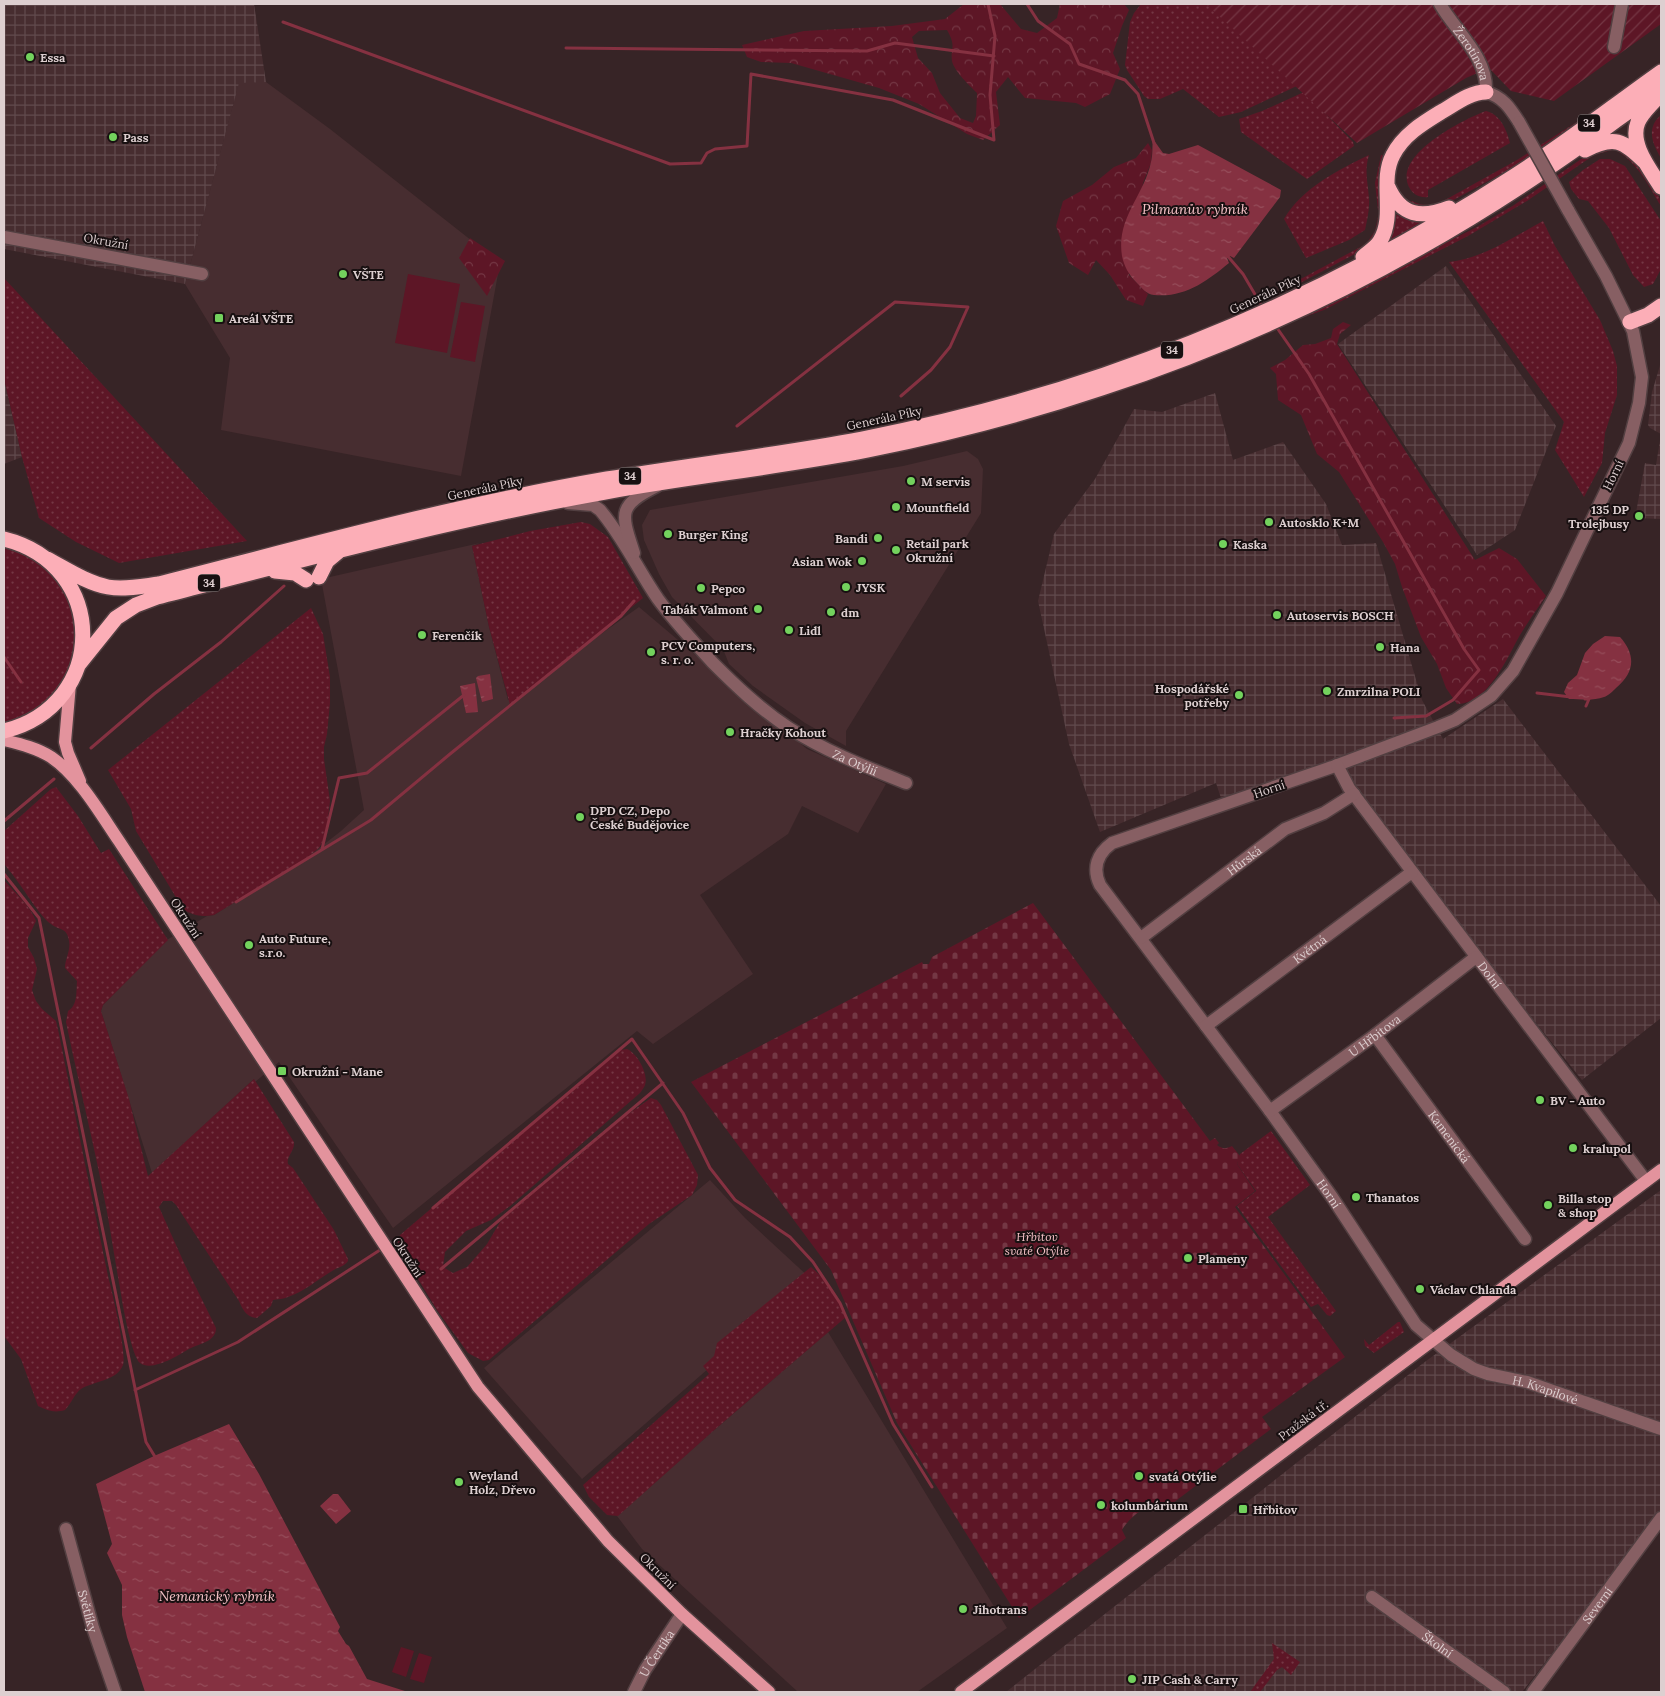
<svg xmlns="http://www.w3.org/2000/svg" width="1665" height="1696" viewBox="0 0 1665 1696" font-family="Lora,serif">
<defs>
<pattern id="industrial-grid" width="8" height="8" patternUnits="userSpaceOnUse" patternTransform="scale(1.25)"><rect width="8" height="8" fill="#472d30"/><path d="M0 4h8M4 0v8" fill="none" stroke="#614a4d"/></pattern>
<pattern id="grass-dots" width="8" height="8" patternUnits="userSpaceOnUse" patternTransform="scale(1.25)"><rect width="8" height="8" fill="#5d1626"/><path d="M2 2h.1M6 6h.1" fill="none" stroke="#743744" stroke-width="1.8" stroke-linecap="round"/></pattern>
<pattern id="forest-crowns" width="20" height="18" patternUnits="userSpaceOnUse" patternTransform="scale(1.25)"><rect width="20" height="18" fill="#5d1626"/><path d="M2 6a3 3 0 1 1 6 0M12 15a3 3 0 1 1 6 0" fill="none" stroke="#743744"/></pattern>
<pattern id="cemetery-stones" width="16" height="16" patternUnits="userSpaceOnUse" patternTransform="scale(1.25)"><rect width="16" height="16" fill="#5d1626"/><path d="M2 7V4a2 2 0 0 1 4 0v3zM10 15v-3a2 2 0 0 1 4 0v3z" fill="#743744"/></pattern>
<pattern id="garden-furrows" width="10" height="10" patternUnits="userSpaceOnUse" patternTransform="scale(1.25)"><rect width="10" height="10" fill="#5d1626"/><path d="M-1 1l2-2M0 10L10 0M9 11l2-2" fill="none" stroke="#743744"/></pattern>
<pattern id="water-ripples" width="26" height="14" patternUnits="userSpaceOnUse" patternTransform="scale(1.25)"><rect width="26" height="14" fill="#853141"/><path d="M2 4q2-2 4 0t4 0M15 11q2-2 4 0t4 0" fill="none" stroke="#964e5b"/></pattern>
</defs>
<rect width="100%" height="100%" fill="#372426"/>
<!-- built -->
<path fill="#472d30" d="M239,82H266L330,129L500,263L461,476L221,430L230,358L185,284Z
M967,451L978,459L983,469L981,513L846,731V746L805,723L753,686L729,664L723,649L672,597L659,574L644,540L642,525L650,510L903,466Z
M480,543L472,546L489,627L508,700L639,607L807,749L886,784L858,833L802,806L788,834L700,895L753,974L653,1044L637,1031L393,1228L279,1062L255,1082L254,1079L152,1173L101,1011L103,1005L165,941L207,916L214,915L304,860L341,831L364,810L321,579Z
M710,1180L745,1218L811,1279L582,1479L484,1368Z
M828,1332L1007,1628L917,1692H798L642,1549L617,1516L712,1432Z"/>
<!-- industrial -->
<path fill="url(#industrial-grid)" d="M4,4H254L266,82L239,83L185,284L4,249Z
M1446,266L1556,426L1515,530L1477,555L1338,344Z
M1661,362V519L1635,518L1645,463L1656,465L1661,434L1650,428L1648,425L1652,392Z
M4,379L22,457L4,464Z
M1215,393L1233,460L1283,442L1326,504L1342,545L1376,543L1422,700L1443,739L1503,699L1661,906V1018L1582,1080L1482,956L1332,760L1221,798L1216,783L1100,832L1069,744L1038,601L1054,534L1095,479L1134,409L1162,412Z
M1661,1190V1510L1657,1518L1522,1692H1006L1422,1364Z"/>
<!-- grass -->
<path fill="url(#grass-dots)" d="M1141,4H1212L1299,85L1241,112L1219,117L1183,89L1160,99H1148L1144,96L1127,70L1125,65L1130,22L1134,13Z
M1661,62V65L1547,146L1519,164L1439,208L1429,210L1408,203L1412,201C1424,207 1433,206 1445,200L1517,160L1583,118Z
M1304,92L1353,142L1354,146L1307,179L1241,132L1239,119L1262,111Z
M1486,111C1500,114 1507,130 1510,143L1428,190V197C1420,198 1413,195 1409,187C1393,155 1462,120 1486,111Z
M1661,115V158C1652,143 1646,128 1661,115Z
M1612,147V150L1594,155L1527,201L1468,236L1324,310L1299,319L1387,272L1477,227L1514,205L1590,153Z
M1617,148C1634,155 1661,188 1661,206C1649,187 1638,163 1617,151Z
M1369,155C1364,171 1368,183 1369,198C1370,209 1367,220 1365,230L1349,240L1306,258L1284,219C1302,188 1338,170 1369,155Z
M1381,155L1385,156L1379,180L1382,210H1378L1375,183Z
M1600,159H1610L1625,166L1661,221V269L1653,284L1644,287L1633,275L1609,228L1588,201L1579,199L1571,189L1569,182L1583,170Z
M1402,213L1421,221L1427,222L1386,245L1394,223L1393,216Z
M1378,217H1381L1380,226L1368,247L1287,290L1297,281L1366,244L1375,231Z
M1543,221L1555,246L1600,320L1613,351L1617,366V395L1605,433L1602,463L1584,497L1555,450L1564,422L1449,262C1484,258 1513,237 1543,221Z
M4,278L247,541L119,563L76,542L39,518L22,457L4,379Z
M581,522L590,524L608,537L643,598L510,705L489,627L472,546L530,531Z
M4,548C17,552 31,557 42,566C84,600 88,669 45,705C35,713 16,719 4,725Z
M311,608L323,634L330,677V703L327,734L324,747V759L330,801L328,819L323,841L319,848L304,860L214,915C202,917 193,916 183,909L136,831L131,809L108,770Z
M56,787L78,816L101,853L109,849L168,940L103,1005L101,1011L129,1099L148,1176L254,1079L294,1142C295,1151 286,1156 288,1164L293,1168L334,1230L348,1259V1261C344,1267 338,1267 332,1271C317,1280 305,1291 288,1297C283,1299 278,1299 273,1300L271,1306L257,1318C246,1317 243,1310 239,1301L176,1205L172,1201H163L159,1207L185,1265L216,1328C216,1342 200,1343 189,1349C177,1356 152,1372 140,1363C132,1357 123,1307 121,1294C116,1267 112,1239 107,1212C95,1148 79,1085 66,1022L68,1011C78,1005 76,992 77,981L65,968C65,959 71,950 69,941C67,927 60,931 51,924C42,919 23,888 15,878C12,873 5,867 4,862C2,853 4,841 4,831L51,789Z
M4,880C15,893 30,905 36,921L28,938V947L34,958L37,969L32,990L36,1001L42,1009L56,1021L59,1034C75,1114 91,1195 108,1276C112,1291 127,1354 123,1365C117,1381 94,1381 81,1389C75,1393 71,1404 65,1410C55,1413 48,1411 38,1406L21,1359L4,1336Z
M627,1049C637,1053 649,1074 645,1085C645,1086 641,1092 640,1093L510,1206L491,1220L466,1231L445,1252L443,1267L453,1273L467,1267L487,1244L500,1222L524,1199L566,1167L618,1121L651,1098L657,1100L661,1105L698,1175L697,1185L692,1195L649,1224L489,1360L483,1361L468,1353L437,1310L399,1248L398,1241L400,1235L581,1081L620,1050Z
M1271,1131L1310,1185L1268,1217L1336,1311L1330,1316L1327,1315L1318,1304L1311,1307L1237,1206L1256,1191L1237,1164L1240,1154Z
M811,1267C827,1281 840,1296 846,1317L712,1432L618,1516L607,1515L589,1497L583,1485L709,1374L703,1366L714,1356L717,1343Z
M1398,1322H1400L1404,1332L1374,1353L1365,1346L1364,1339L1369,1345Z
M1272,1643L1300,1662L1291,1675L1282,1667L1277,1670L1260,1692H1250L1274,1659Z"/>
<!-- forest -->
<path fill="url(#forest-crowns)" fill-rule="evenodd" d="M964,4H1000L1021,29L1037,33L1057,18L1060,4H1124L1129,10L1122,26L1113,53L1120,69L1110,94L1085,107L1076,103L1025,98L1008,77L996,92L1000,125L983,140L967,134L919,104L879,88L791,63L761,62L747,57L742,45L804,31L892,26L945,19ZM947,30C957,48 950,46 952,61C954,71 970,86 977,93L976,116L973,123L960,118L940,93L932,73L918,58L912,37L919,31Z
M1148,143L1152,150L1151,163L1143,183L1129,275L1148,294L1143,306L1126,300L1110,275L1096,260L1088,275L1069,263L1056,226L1063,201L1092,185L1114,167L1136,158Z
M470,238L505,261L487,296L459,258Z
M1343,322L1351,325L1340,334L1337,344L1475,560L1499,548L1517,559L1546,596C1537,609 1528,622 1520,635C1507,658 1488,704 1457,704L1446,688L1437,664L1421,637L1402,587L1395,564L1383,542L1339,472L1317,454L1301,415L1278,400L1276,374L1270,368L1285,360L1303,345L1315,344L1331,338L1333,329Z"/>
<!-- cemetery -->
<path fill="url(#cemetery-stones)" d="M1033,903L1210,1141L1215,1138L1219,1143L1217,1145C1222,1149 1226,1149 1232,1146L1240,1156L1237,1164L1255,1191L1235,1207L1345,1357L1262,1417L1271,1429L1165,1509L1161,1505C1148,1501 1128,1519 1122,1530L1126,1538L1019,1618L897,1423L831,1270L691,1082L922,962L923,964H929L932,957Z"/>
<!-- garden -->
<path fill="url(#garden-furrows)" d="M1206,4H1661V24L1554,101L1511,91L1489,68L1466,78L1357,143Z"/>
<!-- pitch -->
<path fill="#5d1626" d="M408,274L460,284L447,353L395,343Z
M461,302L485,306L475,362L450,357Z
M401,1647L414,1651L406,1677L392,1672Z
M419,1653L432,1657L424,1683L410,1679Z"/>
<!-- water -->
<path fill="url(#water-ripples)" d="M1153,139L1163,153L1169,154L1198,145L1281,190L1280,197L1234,258L1230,256L1227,258L1229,263C1207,281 1185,298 1154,295C1146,294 1142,288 1136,282C1129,275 1124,266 1122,256C1116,218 1144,196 1151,162C1153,155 1152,147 1153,139Z
M1605,636L1620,637C1636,655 1635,672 1616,688C1613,691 1608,696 1604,697C1593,701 1580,699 1569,699L1564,692L1568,683L1577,675L1585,653L1593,644Z
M490,674L493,699L482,702L476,678L478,676Z
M475,683L478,712L466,713L460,686Z
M229,1424L259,1474L340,1627L338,1631L346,1644L349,1646L367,1679L408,1692H145L127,1637L122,1615V1585L107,1553L112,1544L96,1484L154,1456Z
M333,1494H338L351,1511L336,1524L320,1506Z"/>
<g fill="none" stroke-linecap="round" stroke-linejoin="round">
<!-- stream -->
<path stroke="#853141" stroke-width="3" d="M1027,4L1038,21L1070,44L1079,64L1125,80L1138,94L1154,143
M283,22L670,164L701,163L707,153L715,149L747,146L751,74L893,100L994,140L990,95L995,36L988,4
M566,48L867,51L895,43L994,56
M1225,253L1243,274L1263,308
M1275,325L1309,374L1464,649L1479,670L1453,700L1426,716L1394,718
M737,426L895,302L968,307L950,347L931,370L901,396
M4,657L21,682
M1537,693L1571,697
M1585,699H1589L1586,706
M91,748L154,694L221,642L284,586
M4,821L54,779
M322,849L339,778L367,773L464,695
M4,874L39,918L146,1442L157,1460
M236,902L371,820L450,754L621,616L634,601
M433,1208L632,1039L683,1113L710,1168L735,1200L790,1237L813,1262L840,1303L893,1424L932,1487
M441,1269L663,1083
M135,1390L238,1342L383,1248"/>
<defs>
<g id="minor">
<path id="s1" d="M1440,4C1456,32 1488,57 1486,92C1503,97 1510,108 1519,122"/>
<path d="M1614,47L1622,4"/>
<path id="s2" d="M1568,210L1606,276L1633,331L1642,377L1639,403L1629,443L1557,593L1513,671L1491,696L1455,720L1438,727L1332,767L1112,843C1097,854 1092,868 1100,885L1270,1111L1332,1197L1416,1325L1451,1355L1474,1369L1488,1374L1527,1382L1661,1429"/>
<path d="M4,237L202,274"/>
<path id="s3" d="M568,503L593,505L600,510C623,537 638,570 658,599C674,621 693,641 712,662C736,686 760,709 789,728C825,751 866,767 906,783"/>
<path d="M634,553C621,513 617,506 657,486"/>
<path id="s4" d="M1337,765L1349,788L1646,1181"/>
<path id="s5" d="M1141,938L1285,829L1324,813L1354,794"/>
<path id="s6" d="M1206,1026L1412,872"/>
<path id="s7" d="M1375,1035L1525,1239"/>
<path id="s8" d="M1270,1111L1375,1035L1476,957"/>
<path id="s9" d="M66,1529L93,1628L115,1692"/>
<path id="s10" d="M1372,1597L1504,1692"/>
<path id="s11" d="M634,1692L645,1670L682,1614"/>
<path id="s12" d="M1533,1692L1661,1518"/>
</g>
<path id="major" d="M70,684L65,742L68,753L80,781
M4,740C20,744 37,748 51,757C79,776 100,813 119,841L478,1387L608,1541L682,1614L769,1692
M961,1692L1661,1170"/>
<path id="highway" d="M1655,100C1649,107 1642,113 1638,122C1629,144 1650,169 1661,187
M1585,150C1614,135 1623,140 1645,162
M1388,187C1401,216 1421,219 1449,208
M1363,257C1368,252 1376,248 1380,241C1396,215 1379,181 1393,155C1403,135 1423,123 1441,112C1455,104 1470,92 1486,92
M1630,322L1648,315L1661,306
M4,539C109,565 109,705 4,731
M47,559C66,569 87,583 108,587C125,590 143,586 159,584C307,546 456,505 607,479C691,465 777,455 862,439C943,423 1025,402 1104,375C1248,326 1388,258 1516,175C1566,143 1613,106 1661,72
M275,571L295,573L306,580
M319,577L327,561L339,551
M79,664L116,618L136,605L157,597C305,559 454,519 605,492C692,476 781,467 868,450C947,434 1025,414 1102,388C1257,337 1407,263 1542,172C1583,145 1621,116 1661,89"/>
</defs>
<!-- minor casing -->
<use href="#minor" stroke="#523f41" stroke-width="15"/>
<!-- major casing -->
<use href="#major" stroke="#523f41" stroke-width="15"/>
<!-- highway casing -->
<use href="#highway" stroke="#523f41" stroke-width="18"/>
<!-- minor -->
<use href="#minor" stroke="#875f63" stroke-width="12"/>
<!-- major -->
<use href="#major" stroke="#e3939d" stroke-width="12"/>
<!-- highway -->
<use href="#highway" stroke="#fcaeb7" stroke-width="15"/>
<defs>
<path id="minor-bridge" d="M1519,122L1568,210"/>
</defs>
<!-- minor-bridge casing -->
<use href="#minor-bridge" stroke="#523f41" stroke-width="15" stroke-linecap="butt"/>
<!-- minor-bridge -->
<use href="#minor-bridge" stroke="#875f63" stroke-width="12"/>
</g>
<!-- markers -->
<g fill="#73d25d" stroke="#181011" stroke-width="2">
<circle cx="30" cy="57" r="5"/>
<circle cx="113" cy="137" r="5"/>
<circle cx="343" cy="274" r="5"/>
<rect x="214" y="313" width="10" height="10" rx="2.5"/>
<circle cx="911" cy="481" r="5"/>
<circle cx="896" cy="507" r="5"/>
<circle cx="1639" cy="516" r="5"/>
<circle cx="1269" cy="522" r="5"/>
<circle cx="668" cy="534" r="5"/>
<circle cx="878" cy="538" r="5"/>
<circle cx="1223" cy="544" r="5"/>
<circle cx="896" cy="550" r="5"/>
<circle cx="862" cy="561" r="5"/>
<circle cx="846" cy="587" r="5"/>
<circle cx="701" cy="588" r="5"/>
<circle cx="758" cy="609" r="5"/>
<circle cx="831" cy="612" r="5"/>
<circle cx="1277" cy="615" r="5"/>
<circle cx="789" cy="630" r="5"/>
<circle cx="422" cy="635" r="5"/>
<circle cx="1380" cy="647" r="5"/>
<circle cx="651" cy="652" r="5"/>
<circle cx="1327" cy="691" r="5"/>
<circle cx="1239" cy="695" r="5"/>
<circle cx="730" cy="732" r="5"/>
<circle cx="580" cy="817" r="5"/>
<circle cx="249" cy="945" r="5"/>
<rect x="277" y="1066" width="10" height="10" rx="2.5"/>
<circle cx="1540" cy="1100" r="5"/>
<circle cx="1573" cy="1148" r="5"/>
<circle cx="1356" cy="1197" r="5"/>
<circle cx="1548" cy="1205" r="5"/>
<circle cx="1188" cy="1258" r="5"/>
<circle cx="1420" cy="1289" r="5"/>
<circle cx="1139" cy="1476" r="5"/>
<circle cx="459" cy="1482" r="5"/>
<circle cx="1101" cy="1505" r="5"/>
<rect x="1238" y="1504" width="10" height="10" rx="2.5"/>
<circle cx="963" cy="1609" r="5"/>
<circle cx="1132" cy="1679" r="5"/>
</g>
<g text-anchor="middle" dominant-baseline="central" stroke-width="4" stroke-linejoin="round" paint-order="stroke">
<!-- shield labels -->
<g fill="#181011" stroke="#a29697" stroke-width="1">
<rect x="1578" y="114.5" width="22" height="17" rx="4"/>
<rect x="1161" y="341.5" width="22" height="17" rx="4"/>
<rect x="619" y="467.5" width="22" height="17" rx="4"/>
<rect x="198" y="574.5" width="22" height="17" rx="4"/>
</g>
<g font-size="11" font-weight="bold" fill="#ddcfd0">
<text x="1589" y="123">34</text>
<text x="1172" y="350">34</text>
<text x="630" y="476">34</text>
<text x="209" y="583">34</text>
</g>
<!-- street labels -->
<g font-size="12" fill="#ddcfd0" stroke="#181011">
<text stroke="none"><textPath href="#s1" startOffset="59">Žerotínova</textPath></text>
<text transform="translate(106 241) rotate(10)">Okružní</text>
<text transform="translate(1265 294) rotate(-25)">Generála Píky</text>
<text transform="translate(884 418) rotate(-12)">Generála Píky</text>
<text transform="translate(1613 475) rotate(-64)">Horní</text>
<text transform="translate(485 488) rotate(-12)">Generála Píky</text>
<text stroke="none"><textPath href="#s3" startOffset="399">Za Otýlií</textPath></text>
<text transform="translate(1269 789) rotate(-19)">Horní</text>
<text stroke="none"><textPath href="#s5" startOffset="129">Hůrská</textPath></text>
<text transform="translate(186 918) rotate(57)">Okružní</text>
<text stroke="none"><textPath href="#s6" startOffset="129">Květná</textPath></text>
<text stroke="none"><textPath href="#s4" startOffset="260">Dolní</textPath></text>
<text stroke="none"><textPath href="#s8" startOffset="129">U Hřbitova</textPath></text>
<text stroke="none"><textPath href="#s7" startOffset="126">Kamenická</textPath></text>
<text stroke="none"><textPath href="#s2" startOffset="1381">Horní</textPath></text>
<text transform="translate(408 1257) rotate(57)">Okružní</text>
<text stroke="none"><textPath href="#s2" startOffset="1686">H. Kvapilové</textPath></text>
<text transform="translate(1303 1420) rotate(-37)">Pražská tř.</text>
<text transform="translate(658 1571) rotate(45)">Okružní</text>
<text stroke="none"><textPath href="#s12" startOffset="108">Severní</textPath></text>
<text stroke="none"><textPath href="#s9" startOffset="85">Světlíky</textPath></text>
<text stroke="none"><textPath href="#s10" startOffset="81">Školní</textPath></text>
<text stroke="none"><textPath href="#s11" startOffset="45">U Čertíka</textPath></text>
</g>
<!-- poi labels -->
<g font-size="12" font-weight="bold" fill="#ddcfd0" stroke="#181011" text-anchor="start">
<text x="40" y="57">Essa</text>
<text x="123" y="137">Pass</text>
<text x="353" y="274">VŠTE</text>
<text x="229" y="318">Areál VŠTE</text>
<text x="921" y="481">M servis</text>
<text x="906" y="507">Mountfield</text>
<text x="1629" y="509" text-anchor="end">135 DP<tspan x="1629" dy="14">Trolejbusy</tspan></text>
<text x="1279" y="522">Autosklo K+M</text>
<text x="678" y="534">Burger King</text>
<text x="868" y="538" text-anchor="end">Bandi</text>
<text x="906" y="543">Retail park<tspan x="906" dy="14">Okružní</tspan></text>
<text x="1233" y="544">Kaska</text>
<text x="852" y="561" text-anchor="end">Asian Wok</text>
<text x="856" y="587">JYSK</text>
<text x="711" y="588">Pepco</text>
<text x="748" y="609" text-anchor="end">Tabák Valmont</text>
<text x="841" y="612">dm</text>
<text x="1287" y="615">Autoservis BOSCH</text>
<text x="799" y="630">Lidl</text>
<text x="432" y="635">Ferenčík</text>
<text x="661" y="645">PCV Computers,<tspan x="661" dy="14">s. r. o.</tspan></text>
<text x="1390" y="647">Hana</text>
<text x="1229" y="688" text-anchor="end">Hospodářské<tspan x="1229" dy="14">potřeby</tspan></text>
<text x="1337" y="691">Zmrzilna POLI</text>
<text x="740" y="732">Hračky Kohout</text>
<text x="590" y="810">DPD CZ, Depo<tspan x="590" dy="14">České Budějovice</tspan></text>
<text x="259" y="938">Auto Future,<tspan x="259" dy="14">s.r.o.</tspan></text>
<text x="292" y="1071">Okružní - Mane</text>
<text x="1550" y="1100">BV - Auto</text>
<text x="1583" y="1148">kralupol</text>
<text x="1366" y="1197">Thanatos</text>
<text x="1558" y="1198">Billa stop<tspan x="1558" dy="14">&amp; shop</tspan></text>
<text x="1198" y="1258">Plameny</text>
<text x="1430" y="1289">Václav Chlanda</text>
<text x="469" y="1475">Weyland<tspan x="469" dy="14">Holz, Dřevo</tspan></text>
<text x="1149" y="1476">svatá Otýlie</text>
<text x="1111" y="1505">kolumbárium</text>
<text x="1253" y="1509">Hřbitov</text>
<text x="973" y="1609">Jihotrans</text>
<text x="1142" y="1679">JIP Cash &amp; Carry</text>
</g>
<!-- park labels -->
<g font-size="12" font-style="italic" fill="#f4c1c6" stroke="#181011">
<text x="1037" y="1236">Hřbitov<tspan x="1037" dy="14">svaté Otýlie</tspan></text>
</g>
<!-- water labels -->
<g font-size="14" font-style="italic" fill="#f3c0c5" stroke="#181011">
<text x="1195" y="209">Pilmanův rybník</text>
<text x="217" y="1596">Nemanický rybník</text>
</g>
</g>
<!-- border -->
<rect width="1665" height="1696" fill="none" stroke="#ddcfd0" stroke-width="10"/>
</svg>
